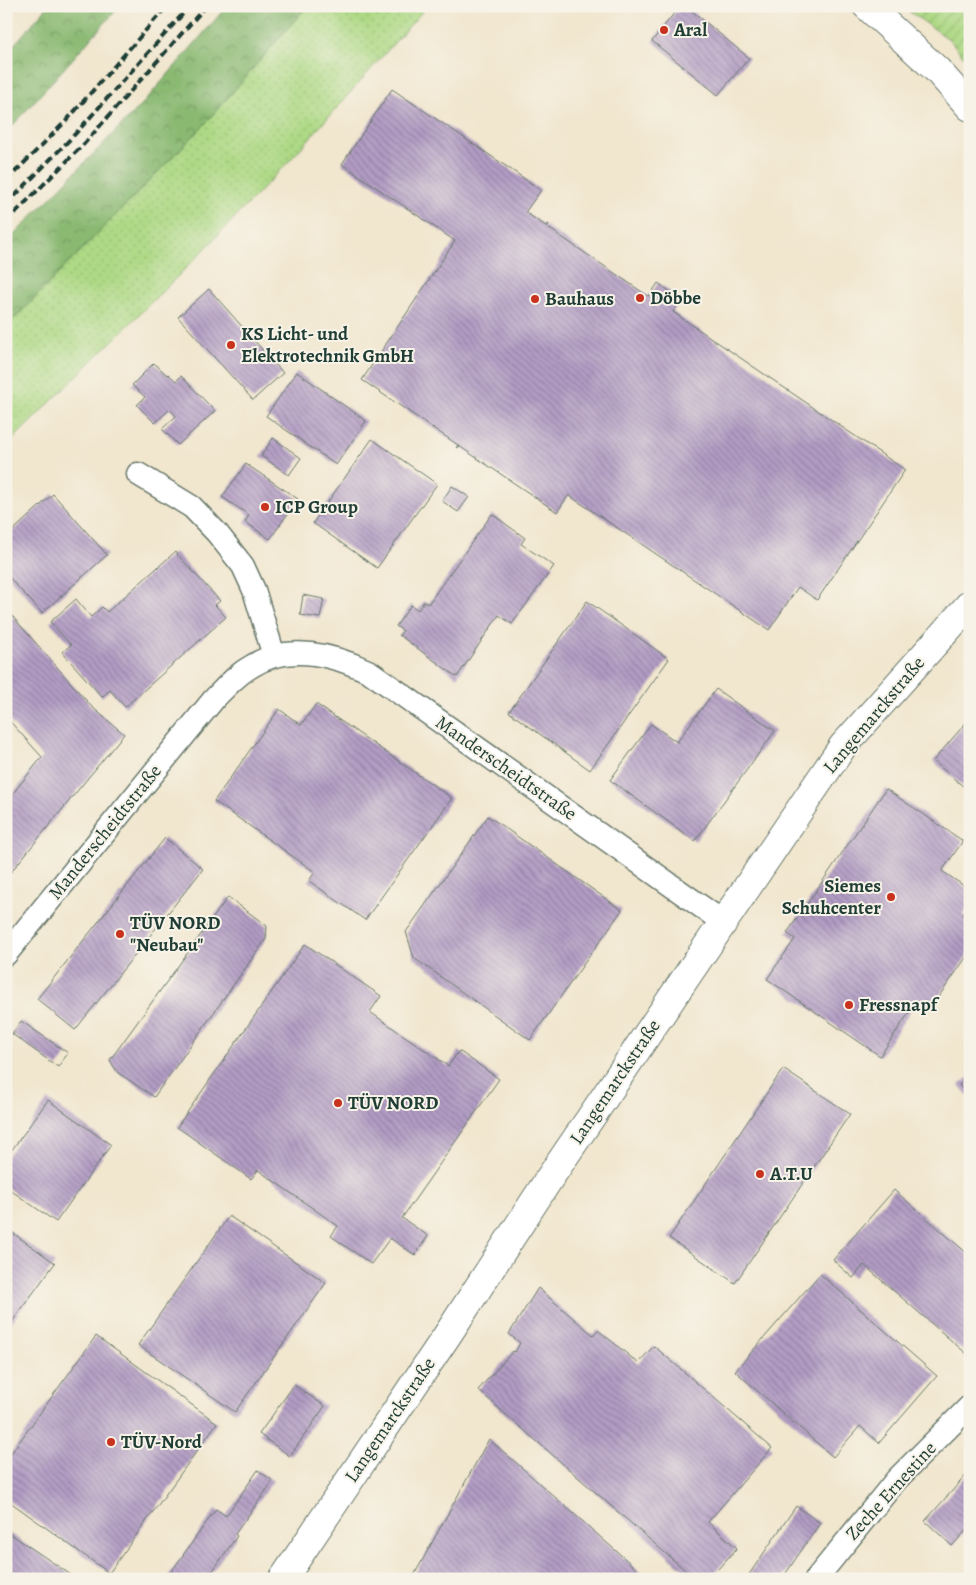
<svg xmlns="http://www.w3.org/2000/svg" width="976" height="1585" viewBox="0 0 976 1585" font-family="Alegreya,serif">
<defs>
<pattern id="grass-dots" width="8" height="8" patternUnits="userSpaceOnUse" patternTransform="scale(1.25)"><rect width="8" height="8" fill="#aed985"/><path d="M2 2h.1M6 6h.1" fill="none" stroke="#95bb73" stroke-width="1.8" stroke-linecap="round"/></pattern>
<pattern id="forest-crowns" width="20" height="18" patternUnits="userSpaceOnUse" patternTransform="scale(1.25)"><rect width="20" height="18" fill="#8ab972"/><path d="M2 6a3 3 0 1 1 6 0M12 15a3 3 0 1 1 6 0" fill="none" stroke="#70985e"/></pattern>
<pattern id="garden-furrows" width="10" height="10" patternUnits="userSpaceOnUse" patternTransform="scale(1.25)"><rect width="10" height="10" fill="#aed985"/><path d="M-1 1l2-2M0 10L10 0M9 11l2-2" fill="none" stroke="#95bb73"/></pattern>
<pattern id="building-back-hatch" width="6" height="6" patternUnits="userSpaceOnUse" patternTransform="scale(1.25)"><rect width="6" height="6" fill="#b29cc4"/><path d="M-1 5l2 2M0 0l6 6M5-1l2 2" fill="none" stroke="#9080a0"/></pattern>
</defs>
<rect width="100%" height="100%" fill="#f7f3e8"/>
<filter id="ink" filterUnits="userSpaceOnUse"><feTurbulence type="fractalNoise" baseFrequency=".02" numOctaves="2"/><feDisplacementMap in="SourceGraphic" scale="10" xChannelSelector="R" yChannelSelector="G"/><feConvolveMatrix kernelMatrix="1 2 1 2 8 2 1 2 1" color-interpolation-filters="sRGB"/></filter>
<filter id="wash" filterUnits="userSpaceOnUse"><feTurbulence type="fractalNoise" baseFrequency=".0096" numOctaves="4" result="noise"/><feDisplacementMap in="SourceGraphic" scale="20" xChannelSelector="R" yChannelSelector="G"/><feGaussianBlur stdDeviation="1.12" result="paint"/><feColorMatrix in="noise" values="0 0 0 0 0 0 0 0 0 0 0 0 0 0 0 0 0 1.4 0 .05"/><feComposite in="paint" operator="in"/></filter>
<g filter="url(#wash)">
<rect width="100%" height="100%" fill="#f1e6ce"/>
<!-- grass -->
<path fill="url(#grass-dots)" stroke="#668b5c" d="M307,6H427L293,157L195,259L6,446V327L203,126Z"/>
<!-- forest -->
<path fill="url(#forest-crowns)" stroke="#547b53" d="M48,6H120L6,133V54Z
M227,6H307L203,126L6,327V243L145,101Z"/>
<!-- garden -->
<path fill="url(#garden-furrows)" stroke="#668b5c" d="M901,6H970V64L949,39Z"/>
<g id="blocks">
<!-- building -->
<path fill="url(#building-back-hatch)" d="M680,6H686L749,58L718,95L652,41Z
M392,89L541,190L526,211V213L546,226L549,224L547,227L648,296L650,295L658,283L681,299L673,312L905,470L817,600L798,587L769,630L570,496H568L557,512L459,446L456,448L458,445L362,380L455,241L342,164Z
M209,289L283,373L253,400L178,317Z
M154,363L167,375L168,374L176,381L181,376L215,411L178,445L162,429L176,416L170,409L155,423L137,405L145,397L132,385Z
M297,372L366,421L336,465L266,416Z
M273,438L301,458L289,475L261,456Z
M372,439L437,484L377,568L313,523Z
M246,464L298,499L270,539L245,522L249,515L222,497Z
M452,486L469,497L458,512L442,501Z
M53,494L107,555L42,613L6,574V537Z
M492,514L525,538L521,544L554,566L512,624L499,615L457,677L399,635L403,631L396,626L411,605L418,610L424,601L428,604Z
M175,552L220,601L215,605L226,617L125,707L110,690L102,697L62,652L71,645L50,622L76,599L91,617L102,607L107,612Z
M303,595L324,599L320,618L300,615Z
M587,601L669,659L590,770L509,712Z
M6,609L92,707L124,734L6,878V802L42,757L6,717Z
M716,689L775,731L695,841L610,780L651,724L677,742Z
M316,704L452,798L365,920L309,881L315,872L214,801L279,709L301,725Z
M970,718V792L933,761Z
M886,789L963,841L942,871L970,890V905L963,915L970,920V952L930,1009L917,1001L880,1056L767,979L795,939L787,933Z
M488,816L622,910L530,1040L414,958L406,932Z
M165,838L203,869L75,1030L37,999Z
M228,897L267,926L266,939L154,1097L117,1072L110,1060Z
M305,944L381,996L370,1012L448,1066L459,1051L499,1079L402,1218L428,1236L415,1255L390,1238L371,1264L331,1236L338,1226L258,1170L251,1179L177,1127Z
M21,1021L68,1053L58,1067L12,1034Z
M783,1069L850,1114L735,1283L669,1238Z
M6,1076L11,1080L6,1086Z
M970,1076V1098L959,1085Z
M48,1100L111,1145L56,1222L6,1187V1158Z
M894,1190L968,1254L970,1252V1353L968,1355L864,1265L853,1278L833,1260Z
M229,1216L326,1283L235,1412L138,1345Z
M6,1228L55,1263L6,1330Z
M820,1274L937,1376L879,1443L860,1426L833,1457L735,1371Z
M538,1288L593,1335L598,1330L638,1363L654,1346L772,1448L708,1522L737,1548L709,1579H695L478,1390L513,1351L515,1352L520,1343L509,1334Z
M96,1336L217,1423L109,1573L6,1499V1460Z
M294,1385L325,1406L290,1456L259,1434Z
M489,1439L648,1579H412Z
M258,1470L273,1481L235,1534L237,1536L207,1579H166L216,1509L226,1516Z
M970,1471V1526L952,1546L925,1521Z
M796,1506L820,1523L782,1579H746Z
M9,1533L77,1579H6V1538Z"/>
</g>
</g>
<g filter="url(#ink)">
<use href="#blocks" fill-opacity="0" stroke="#68786a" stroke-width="1"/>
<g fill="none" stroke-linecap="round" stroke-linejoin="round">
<defs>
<path id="street" d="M138,474L192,507L217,533L243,566L254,590L274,656
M6,954L214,699C226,687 237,674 252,666C288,643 334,655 370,672L723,922
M816,1579L897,1479L970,1406"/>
<path id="secondary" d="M867,6L937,70L970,107
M283,1579L448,1334L549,1179L843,746L970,604"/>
</defs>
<!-- street casing -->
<use href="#street" stroke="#68786a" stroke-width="25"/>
<!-- secondary casing -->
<use href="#secondary" stroke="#68786a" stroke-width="30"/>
<!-- street -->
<use href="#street" stroke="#fff" stroke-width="22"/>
<!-- secondary -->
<use href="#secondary" stroke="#fff" stroke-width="28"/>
<!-- rail -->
<path stroke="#1f3d34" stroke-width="4" stroke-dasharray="8 4" stroke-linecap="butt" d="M6,181L67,120L167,6
M6,205L76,133L190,6
M6,222L84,144L206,6"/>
</g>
</g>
<!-- markers -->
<g fill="#c8321e" stroke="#f7f3e8" stroke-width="2">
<circle cx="664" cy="30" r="5"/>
<circle cx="640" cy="298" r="5"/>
<circle cx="535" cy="299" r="5"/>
<circle cx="231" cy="345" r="5"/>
<circle cx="265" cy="507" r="5"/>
<circle cx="891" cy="897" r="5"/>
<circle cx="120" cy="934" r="5"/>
<circle cx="849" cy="1005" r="5"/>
<circle cx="338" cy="1103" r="5"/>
<circle cx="760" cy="1174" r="5"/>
<circle cx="111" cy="1442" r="5"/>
</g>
<g text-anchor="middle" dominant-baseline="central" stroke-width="4" stroke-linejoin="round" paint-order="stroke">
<!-- poi labels -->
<g font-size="19" font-weight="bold" fill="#1f3d34" stroke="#f7f3e8" text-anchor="start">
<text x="674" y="30">Aral</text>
<text x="650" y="298">Döbbe</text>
<text x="545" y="299">Bauhaus</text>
<text x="241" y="334">KS Licht- und<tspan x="241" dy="22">Elektrotechnik GmbH</tspan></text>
<text x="275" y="507">ICP Group</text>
<text x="881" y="886" text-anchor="end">Siemes<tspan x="881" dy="22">Schuhcenter</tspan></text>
<text x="130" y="923">TÜV NORD<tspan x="130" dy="22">"Neubau"</tspan></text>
<text x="859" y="1005">Fressnapf</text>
<text x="348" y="1103">TÜV NORD</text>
<text x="770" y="1174">A.T.U</text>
<text x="121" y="1442">TÜV-Nord</text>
</g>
<!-- street labels -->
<g font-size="19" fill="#1f3d34" stroke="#f7f3e8">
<text transform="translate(874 715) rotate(-50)">Langemarckstraße</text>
<text transform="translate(506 768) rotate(35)">Manderscheidtstraße</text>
<text transform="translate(105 832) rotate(-51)">Manderscheidtstraße</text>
<text transform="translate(615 1082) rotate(-56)">Langemarckstraße</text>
<text transform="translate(390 1420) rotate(-56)">Langemarckstraße</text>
<text transform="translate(891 1491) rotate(-48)">Zeche Ernestine</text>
</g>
</g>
<!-- margin -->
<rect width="976" height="1585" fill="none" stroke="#f7f3e8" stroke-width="25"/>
</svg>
